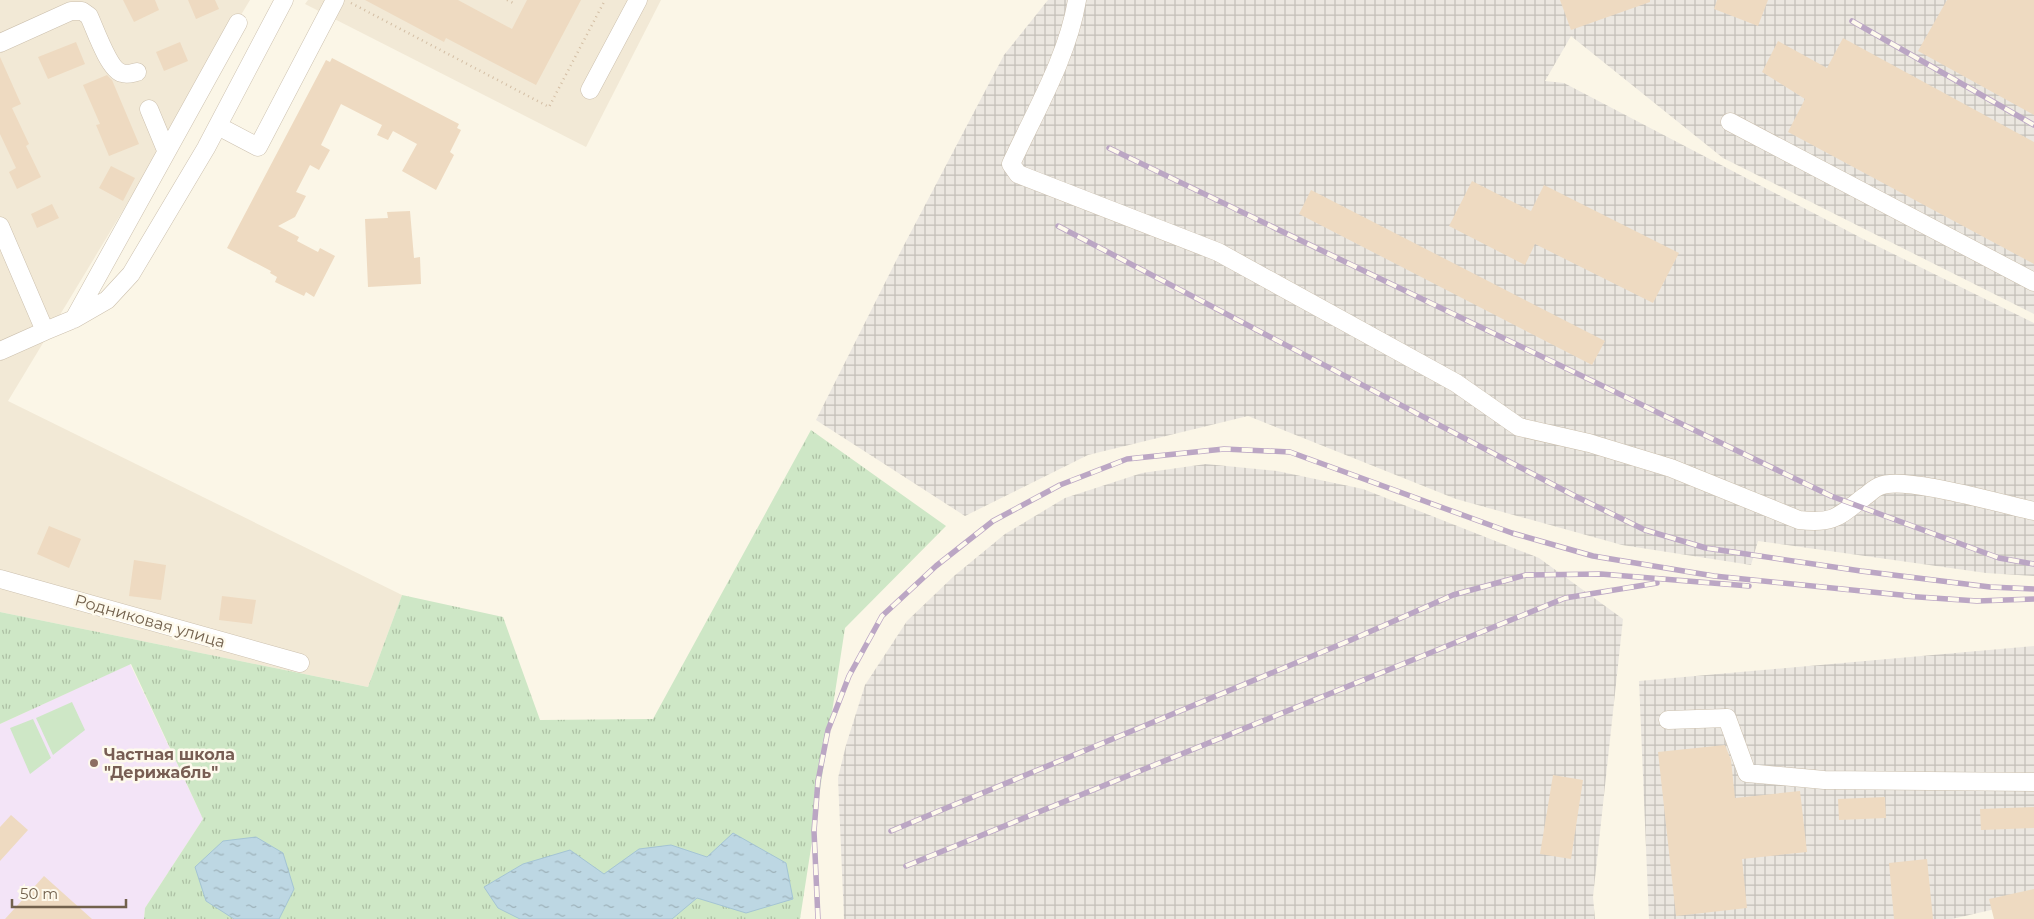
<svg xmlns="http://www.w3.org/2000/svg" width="2034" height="919" viewBox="0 0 2034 919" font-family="Montserrat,sans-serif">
<defs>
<pattern id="industrial-grid" width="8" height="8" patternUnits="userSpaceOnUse" patternTransform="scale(1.25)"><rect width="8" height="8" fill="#ebe7e0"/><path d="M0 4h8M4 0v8" fill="none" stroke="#c3bfb8"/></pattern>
<pattern id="grass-tufts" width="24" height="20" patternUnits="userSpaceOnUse" patternTransform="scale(1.25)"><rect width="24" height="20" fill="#cee7c6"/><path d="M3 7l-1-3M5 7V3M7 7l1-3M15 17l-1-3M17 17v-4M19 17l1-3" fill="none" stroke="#acbfa3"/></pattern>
<pattern id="water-ripples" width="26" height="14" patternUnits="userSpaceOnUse" patternTransform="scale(1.25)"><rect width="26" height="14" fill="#bdd7e3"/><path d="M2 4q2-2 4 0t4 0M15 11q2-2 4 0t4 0" fill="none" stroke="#9eb2ba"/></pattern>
</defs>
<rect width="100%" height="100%" fill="#fbf6e7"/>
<!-- residential -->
<path fill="#f2e9d6" d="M0,0H250L8,401L402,595L368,687L0,612Z
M308,0H661L586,147L305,4Z"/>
<!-- industrial -->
<path fill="url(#industrial-grid)" d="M1048,0H2034V314L1723,158L1571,36L1545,81L1564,83L1867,241L2034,323V576L1986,573L1758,541L1751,565L1622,545L1456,499L1248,416L1088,455L965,516L816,420L903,247L1004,55Z
M1206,464L1277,471L1363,489L1539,558L1623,619L1593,897L1595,919H844L838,778L846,745L865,685L907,621L954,576L1005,534L1065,498L1142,473Z
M2034,646V900L1952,919H1649L1639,681Z"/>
<!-- education -->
<path fill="#f3e4f7" d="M130,664L203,819L145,908L144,919H0V724Z"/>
<!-- grass -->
<path fill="url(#grass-tufts)" d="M811,430L946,526L845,628L800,919H144L145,908L203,819L131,664L0,724V612L368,687L402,595L503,617L540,720L653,719Z"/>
<!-- garden -->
<path fill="#cee7c6" d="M72,702L85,730L53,755L36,718Z
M33,719L51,758L30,774L10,728Z"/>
<!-- water -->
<path fill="url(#water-ripples)" stroke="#a4c4d4" d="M733,833L786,863L793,899L746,913L697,898L672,919H520L498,908L484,887L523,864L570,850L604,874L639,849L671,845L707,857Z
M256,837L283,853L294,889L279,919H234L206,901L195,867L223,841Z"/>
<!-- building -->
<path fill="#eedac1" d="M123,0H155L159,10L134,22Z
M188,0H215L219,9L196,19Z
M365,0H458L512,29L527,0H581L536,85L446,38L444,42Z
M1560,0H1650V2L1571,30Z
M1717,0H1768L1758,26L1714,9Z
M1947,0H2034V115L1918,51Z
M1843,38L2034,142V264L1788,132L1805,99L1762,72L1778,41L1827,68Z
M76,42L85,64L48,79L38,57Z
M180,42L188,61L164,71L156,52Z
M0,57L21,104L12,108L29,144L26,146L41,177L17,189L9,172L16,168L0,134Z
M332,58L459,124L457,128L461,130L450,152L454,155L436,190L402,171L417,144L393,131L388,140L377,135L382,125L341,104L321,145L330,150L319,170L310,165L296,192L306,196L295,217L278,226L299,237L297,241L318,252L320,248L335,256L314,297L306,292L304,296L275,282L277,277L270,273L271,271L227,248L326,60L330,62Z
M107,75L112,80L139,144L109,156L96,125L100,124L83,85Z
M111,166L135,178L123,201L99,188Z
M1472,181L1531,211L1544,185L1679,253L1653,303L1535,244L1525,265L1449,226Z
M1311,190L1605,341L1592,365L1299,214Z
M52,204L59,218L37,228L31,214Z
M410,211L414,258L420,257L421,284L368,287L365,219L388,218L387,212Z
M49,526L81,539L69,568L37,554Z
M134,560L166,565L161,600L129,596Z
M222,596L256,600L252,624L219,620Z
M1725,745L1731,760L1735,798L1800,791L1807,852L1742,859L1747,908L1676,916L1658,752Z
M1553,775L1583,780L1571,859L1540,854Z
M1885,797L1886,818L1839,820L1838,799Z
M2034,807V828L1981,830L1980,809Z
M11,815L28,830L0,861V827Z
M1927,859L1933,919H1894L1889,863Z
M44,876L92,919H5Z
M2034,889V919H1994L1989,899Z"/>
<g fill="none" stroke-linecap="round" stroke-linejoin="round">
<defs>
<path id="minor" d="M1077,0C1068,56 1035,112 1011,164L1018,174L1218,252L1456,383L1519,427L1589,443L1671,468L1799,520C1834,524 1838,517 1864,497C1869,494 1874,488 1880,486C1903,475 2005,505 2034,511
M0,43L71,11H82L89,16C95,29 109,70 122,73C127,75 132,73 137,72
M590,90L638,0
M149,109L166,150
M1730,122L2034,282
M218,126L258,147L335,0
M0,226L45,331L0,351
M74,319L107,300L131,274L206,148L284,0
M45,331L74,319L238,23
M0,579L300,663
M1668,720L1727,718L1747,773L1824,780L2034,782"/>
</defs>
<!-- minor casing -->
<use href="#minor" stroke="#ccc0ae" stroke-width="19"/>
<!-- path -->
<path stroke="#d3bea4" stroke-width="2.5" stroke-dasharray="1 4" stroke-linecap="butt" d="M507,0L513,3L514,0
M351,3L549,107L605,0"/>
<!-- minor -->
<use href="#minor" stroke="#fff" stroke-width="18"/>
<defs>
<path id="rail" d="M1852,21L2034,125
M1109,148L1831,496L1999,558L2034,564
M1058,226L1573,495L1645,530L1706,548L1861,571L1990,587L2034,589
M1904,596L1977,601L2034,599
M891,831L1351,640L1453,595L1526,575L1601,574L1749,586
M906,866L1565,598L1657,583
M818,919L814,831L818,781L828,730L849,676L882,616L936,566L993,521L1060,485L1127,459L1224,449L1290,452L1512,533L1593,556L1714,576L1911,596"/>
</defs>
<!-- rail casing -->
<use href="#rail" stroke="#bba6c4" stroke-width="5.5"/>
<!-- rail -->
<use href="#rail" stroke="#fefaed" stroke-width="4" stroke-dasharray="11" stroke-linecap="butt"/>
</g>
<!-- markers -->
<circle fill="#8d6e63" stroke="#fefaed" stroke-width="2" cx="94" cy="763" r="5"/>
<g text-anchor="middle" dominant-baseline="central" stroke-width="5" stroke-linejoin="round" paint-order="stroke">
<!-- street labels -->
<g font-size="16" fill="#72614d" stroke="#fefaed">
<text transform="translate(150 621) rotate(16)">Родниковая улица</text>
</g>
<!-- education labels -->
<g font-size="16" font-weight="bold" fill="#785e54" stroke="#fefaed" text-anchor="start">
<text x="104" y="754">Частная школа<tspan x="104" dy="18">"Дерижабль"</tspan></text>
</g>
</g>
<!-- scale -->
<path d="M12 899v8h114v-8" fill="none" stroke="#72614d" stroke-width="2.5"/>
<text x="20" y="899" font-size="15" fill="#72614d" stroke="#fefaed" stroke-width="4" paint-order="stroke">50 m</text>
</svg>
